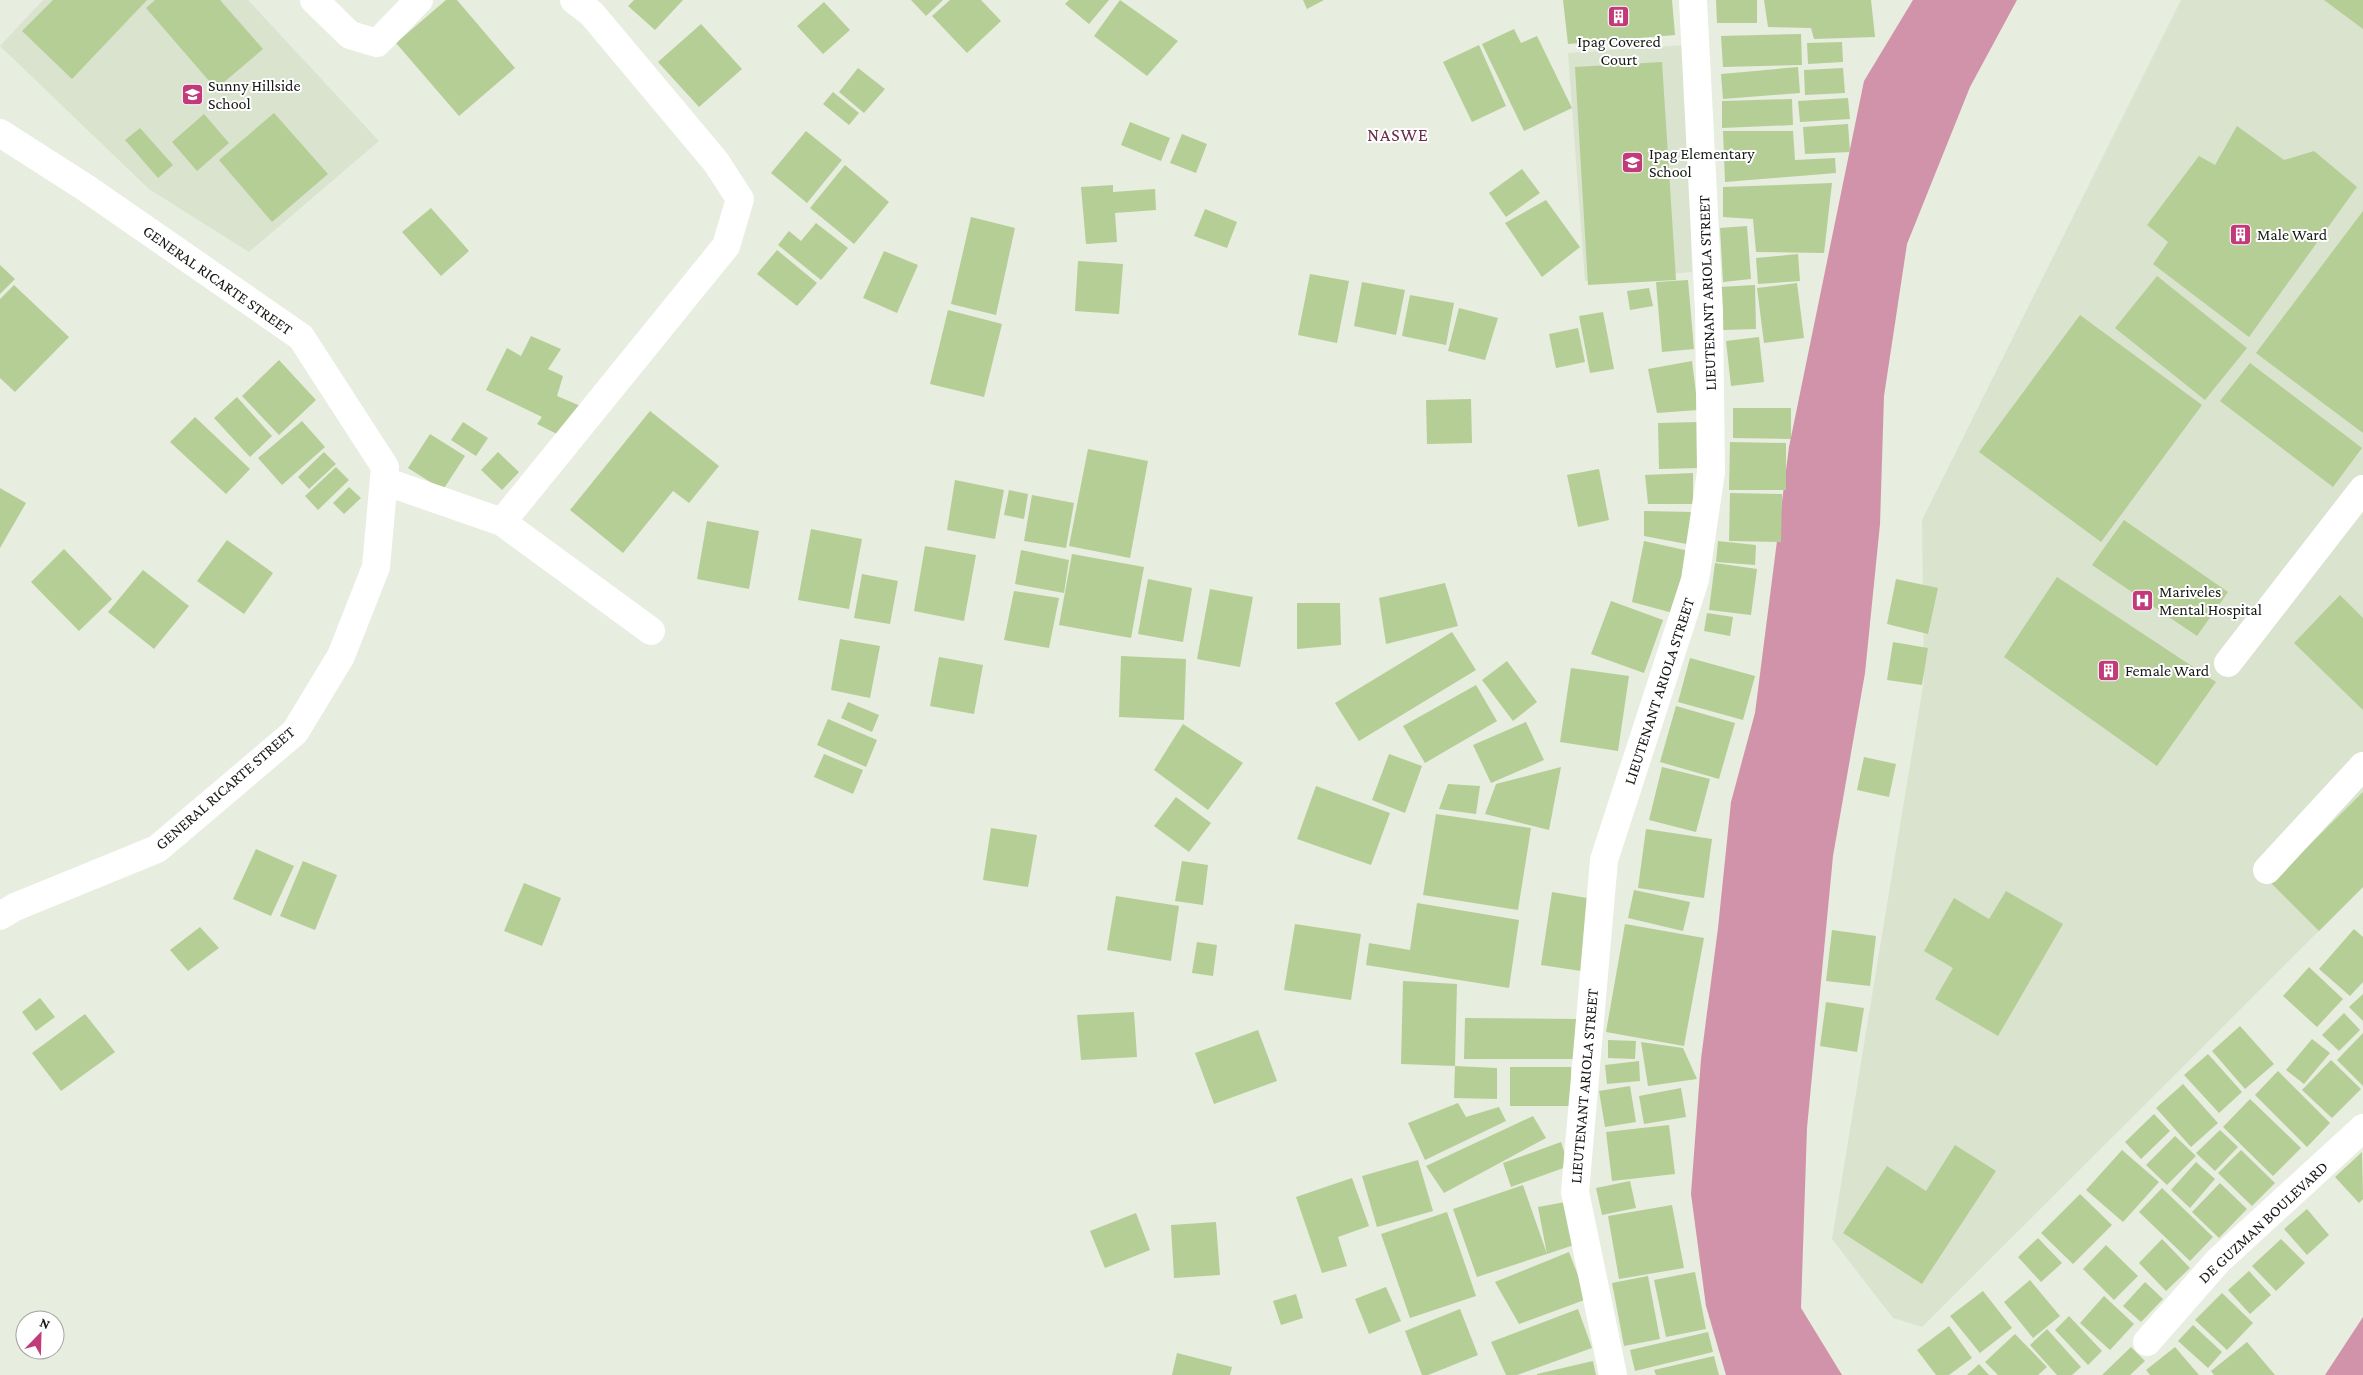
<svg xmlns="http://www.w3.org/2000/svg" width="2363" height="1375" viewBox="0 0 2363 1375" font-family="'Crimson Pro',serif">
<rect width="100%" height="100%" fill="#e7eddf"/>
<!-- built -->
<path fill="#d9e3ce" d="M43,0H248L379,141L249,252L149,189L0,46Z
M2181,0H2363V887L1922,1327L1893,1318L1832,1239L1924,680L1922,520Z
M1686,45L1692,272L1585,281L1568,53Z"/>
<!-- water -->
<path fill="#d193a9" d="M1913,0H2017L1970,87L1907,244L1884,396L1880,524L1865,673L1833,856L1807,1128L1801,1308L1842,1375H1726L1706,1306L1691,1194L1701,1059L1718,928L1731,802L1755,713L1789,447L1864,81Z
M2363,1317V1375H2325Z"/>
<!-- building -->
<path fill="#b5ce96" d="M53,0H147L72,79L22,31Z
M155,0H220L263,49L216,89L146,8Z
M446,0H457L515,68L459,116L396,43Z
M634,0H683L655,30L628,6Z
M911,0H943L926,16Z
M950,0H981L1001,21L967,53L932,16Z
M1069,0H1109L1089,24L1065,4Z
M1120,0L1178,41L1147,76L1094,36Z
M1303,0H1324L1307,9Z
M1563,0H1672L1675,35L1568,44Z
M1716,0H1757V23H1717Z
M1764,0H1871L1875,37L1814,39L1811,28L1768,27Z
M2324,0H2363V29Z
M824,2L850,30L823,54L797,26Z
M701,24L742,69L699,107L658,62Z
M1514,29L1521,43L1537,36L1572,108L1524,131L1482,44Z
M1801,34L1802,65L1723,67L1721,36Z
M1842,42L1843,62L1808,64L1807,43Z
M1479,45L1506,106L1472,122L1443,62Z
M1662,62L1676,280L1588,285L1575,67Z
M1798,67L1800,93L1723,99L1721,74Z
M858,68L885,89L864,113L839,92Z
M1843,68L1845,93L1805,95L1804,70Z
M833,92L859,113L849,125L823,104Z
M1848,98L1850,119L1800,122L1798,101Z
M1792,99L1793,125L1722,128V101Z
M274,113L328,174L272,222L219,160Z
M204,114L229,143L197,171L172,142Z
M1130,122L1170,138L1161,161L1121,145Z
M1848,124L1850,152L1805,154L1803,127Z
M2237,126L2284,160L2314,151L2357,187L2249,337L2153,264L2168,242L2147,225L2199,156L2215,165Z
M140,128L173,165L158,178L125,140Z
M806,131L842,160L807,203L771,173Z
M1723,131H1793L1795,160L1835,158L1836,173L1725,182Z
M1182,134L1207,144L1196,173L1170,163Z
M845,165L889,202L854,244L810,208Z
M1522,169L1540,193L1506,217L1489,193Z
M1832,183L1824,253L1756,252L1753,219L1723,217V187Z
M1113,185V192L1155,189L1156,210L1115,213L1117,242L1086,244L1081,187Z
M1546,200L1580,247L1542,277L1505,223Z
M431,208L469,251L441,276L402,232Z
M1205,209L1237,222L1227,248L1194,236Z
M2363,211V433L2256,353Z
M971,217L1015,228L996,315L951,304Z
M816,223L848,248L821,280L778,245L789,231L801,241Z
M1747,226L1751,279L1723,282L1720,228Z
M777,250L817,283L797,306L757,274Z
M884,251L918,265L897,313L863,298Z
M1798,254L1800,281L1758,284L1756,258Z
M1078,261L1123,264L1119,314L1075,311Z
M0,265L15,279L0,294Z
M1310,274L1349,281L1337,343L1298,335Z
M2157,276L2247,348L2205,400L2115,328Z
M1688,280L1694,349L1662,352L1656,282Z
M1362,282L1405,290L1396,335L1354,326Z
M1797,283L1804,338L1764,343L1757,288Z
M14,285L69,337L15,392L0,378V299Z
M1755,285L1756,329L1723,330L1720,287Z
M1649,288L1653,306L1630,310L1627,291Z
M1410,295L1454,303L1446,345L1402,336Z
M1459,308L1498,318L1485,360L1448,351Z
M948,310L1002,324L984,397L930,384Z
M1603,312L1614,369L1590,373L1579,316Z
M2080,315L2202,405L2101,542L1979,452Z
M1578,328L1585,362L1556,368L1549,334Z
M531,336L561,349L548,369L563,376L557,396L583,407L557,434L537,424L542,417L486,390L507,348L521,356Z
M1759,337L1764,382L1731,386L1726,341Z
M279,360L316,400L279,435L242,396Z
M1692,361L1698,410L1657,413L1648,369Z
M2250,363L2362,448L2333,487L2220,401Z
M237,397L272,436L250,457L214,418Z
M1471,399L1472,443L1427,444L1426,400Z
M1733,408H1791V439L1733,438Z
M650,411L719,466L689,503L673,491L623,553L570,510Z
M195,417L250,469L226,494L170,442Z
M302,421L325,447L282,485L258,458Z
M463,422L488,438L476,456L451,440Z
M1699,422L1700,468L1659,469L1658,423Z
M430,434L465,456L443,490L408,468Z
M1730,442L1786,443V490H1729Z
M1088,449L1148,461L1130,558L1069,546Z
M324,452L336,464L309,489L298,477Z
M498,452L519,472L502,490L481,470Z
M336,467L349,480L318,510L305,496Z
M1599,469L1609,520L1578,527L1567,475Z
M1693,473V504H1648L1645,475Z
M955,480L1004,490L995,539L947,530Z
M349,487L361,498L344,514L333,503Z
M0,488L26,503L0,548Z
M1009,490L1028,494L1024,519L1004,515Z
M1730,493L1782,494L1781,542L1729,541Z
M1032,495L1074,503L1066,548L1024,541Z
M1644,511L1692,512V545L1644,536Z
M2124,520L2228,592L2197,636L2092,565Z
M707,521L759,531L749,589L697,579Z
M811,529L862,539L849,609L798,600Z
M227,540L273,573L244,614L197,581Z
M1644,541L1689,551L1673,613L1632,602Z
M1718,541L1756,545L1755,565L1716,562Z
M925,546L976,555L964,621L914,611Z
M64,549L112,599L79,631L31,582Z
M1021,550L1069,560L1064,593L1015,584Z
M1072,554L1144,567L1131,638L1059,625Z
M1715,563L1757,569L1751,615L1709,610Z
M143,570L189,606L154,649L108,612Z
M862,574L898,581L890,624L854,618Z
M2057,577L2216,682L2157,766L2004,657Z
M1148,579L1192,588L1183,642L1138,634Z
M1896,579L1938,588L1928,634L1887,624Z
M1445,583L1458,626L1386,644L1379,598Z
M1210,589L1253,597L1240,667L1197,659Z
M1014,591L1059,598L1049,648L1004,640Z
M2340,595L2363,618V710L2294,643Z
M1611,601L1663,620L1644,673L1591,654Z
M1297,603H1340L1341,645L1297,649Z
M1707,613L1733,617L1730,636L1704,631Z
M1452,632L1476,670L1359,741L1335,703Z
M840,639L880,646L870,698L831,690Z
M1893,642L1928,648L1922,685L1887,680Z
M1121,656L1186,659L1184,720L1119,717Z
M939,657L983,665L974,714L930,706Z
M1690,658L1755,676L1743,720L1678,702Z
M1507,661L1537,702L1513,721L1482,680Z
M1571,668L1629,676L1618,751L1560,742Z
M1476,685L1497,721L1425,763L1403,726Z
M848,702L879,715L872,732L841,718Z
M1676,706L1735,723L1719,779L1660,762Z
M828,719L877,740L866,767L817,745Z
M1526,722L1544,760L1491,783L1473,745Z
M1183,724L1243,763L1208,810L1154,770Z
M824,754L863,770L853,794L814,777Z
M1389,754L1422,766L1405,813L1372,800Z
M1864,757L1896,764L1889,797L1857,790Z
M1561,767L1549,830L1485,814L1496,784Z
M1662,767L1710,779L1696,832L1649,820Z
M1448,784L1480,786L1476,814L1439,809Z
M1316,786L1390,813L1371,865L1297,839Z
M2363,792V887L2319,931L2271,883Z
M1176,797L1211,823L1189,852L1154,826Z
M1436,814L1531,828L1518,910L1423,895Z
M991,828L1037,835L1028,887L983,880Z
M1646,829L1712,839L1704,898L1638,888Z
M256,849L294,866L271,916L233,899Z
M303,861L337,875L315,930L280,916Z
M1182,861L1208,865L1203,905L1175,901Z
M524,883L561,898L542,946L504,931Z
M1634,890L1690,902L1683,931L1628,918Z
M2006,891L2063,924L1998,1036L1935,999L1953,968L1924,951L1954,898L1989,919Z
M1552,892L1599,900L1588,972L1541,965Z
M1116,896L1179,906L1171,961L1107,950Z
M1417,903L1519,920L1509,988L1366,965L1369,943L1410,950Z
M1295,924L1361,934L1351,1000L1284,990Z
M1625,924L1704,938L1684,1046L1606,1032Z
M200,927L219,948L188,971L170,950Z
M2354,929L2363,937V982L2350,996L2319,969Z
M1832,930L1876,936L1870,986L1826,981Z
M1197,942L1217,945L1213,976L1192,973Z
M2309,967L2343,999L2317,1027L2283,996Z
M1403,981L1457,984L1455,1066L1497,1068V1099L1454,1098L1455,1066L1401,1064Z
M2363,994V1021L2349,1007Z
M40,998L55,1017L36,1031L22,1012Z
M1826,1002L1864,1008L1857,1052L1820,1046Z
M1134,1012L1137,1057L1081,1060L1077,1015Z
M2344,1013L2360,1030L2339,1051L2322,1035Z
M85,1014L115,1052L61,1091L32,1053Z
M1465,1018L1576,1019L1575,1059H1464Z
M2240,1026L2274,1064L2245,1089L2212,1051Z
M1258,1030L1277,1081L1214,1104L1195,1053Z
M2363,1033V1086L2337,1060Z
M2312,1039L2330,1053L2304,1084L2286,1070Z
M1608,1040L1636,1041L1635,1059L1608,1058Z
M1641,1042L1683,1048L1697,1079L1648,1086Z
M2208,1054L2242,1092L2219,1113L2184,1075Z
M2331,1060L2361,1089L2332,1118L2302,1090Z
M1639,1061L1640,1081L1607,1084L1605,1065Z
M1510,1067H1571V1106H1510Z
M2278,1071L2330,1123L2307,1147L2255,1095Z
M2183,1084L2218,1123L2191,1147L2156,1108Z
M1630,1086L1636,1122L1605,1127L1599,1091Z
M1681,1088L1686,1117L1644,1124L1639,1096Z
M2250,1099L2301,1148L2273,1176L2223,1127Z
M1458,1103L1466,1117L1499,1107L1506,1121L1425,1160L1408,1123Z
M2154,1114L2170,1131L2141,1159L2125,1142Z
M1533,1116L1546,1138L1444,1193L1426,1166Z
M1669,1125L1675,1174L1612,1181L1606,1132Z
M2220,1130L2238,1147L2215,1171L2196,1153Z
M2175,1136L2196,1156L2167,1185L2146,1165Z
M1561,1142L1569,1166L1511,1187L1503,1163Z
M1955,1145L1996,1171L1922,1284L1843,1233L1887,1166L1926,1191Z
M2122,1150L2159,1182L2123,1222L2086,1190Z
M2241,1150L2275,1183L2252,1206L2218,1173Z
M2362,1152L2363,1199L2359,1203L2335,1177Z
M1418,1160L1433,1211L1377,1227L1362,1176Z
M2196,1162L2215,1179L2190,1208L2171,1190Z
M1352,1178L1369,1226L1338,1237L1347,1266L1322,1273L1296,1197Z
M1630,1181L1636,1208L1602,1215L1596,1188Z
M2220,1183L2247,1209L2219,1238L2192,1212Z
M1523,1185L1547,1254L1477,1277L1453,1209Z
M2162,1188L2213,1237L2190,1261L2139,1212Z
M2080,1194L2112,1225L2073,1264L2041,1233Z
M1571,1201L1577,1244L1547,1254L1538,1207Z
M1672,1205L1684,1268L1619,1279L1608,1216Z
M2307,1209L2329,1235L2307,1255L2284,1229Z
M1447,1212L1476,1296L1410,1318L1381,1234Z
M1136,1213L1150,1250L1105,1268L1090,1231Z
M1216,1222L1220,1275L1174,1278L1171,1225Z
M2038,1238L2062,1263L2041,1282L2018,1257Z
M2162,1239L2190,1268L2166,1291L2139,1263Z
M2281,1239L2305,1263L2276,1291L2252,1266Z
M2106,1245L2138,1276L2114,1300L2083,1269Z
M1569,1252L1587,1299L1519,1324L1495,1282Z
M2249,1271L2271,1295L2250,1314L2228,1290Z
M1695,1272L1706,1329L1666,1337L1654,1280Z
M1648,1276L1660,1339L1624,1346L1612,1283Z
M2030,1280L2060,1316L2033,1338L2004,1302Z
M2145,1282L2163,1299L2141,1322L2123,1306Z
M1386,1287L1401,1321L1369,1334L1355,1299Z
M1983,1291L2012,1328L1980,1353L1950,1316Z
M2222,1293L2253,1323L2227,1350L2195,1320Z
M1296,1294L1303,1318L1281,1325L1273,1301Z
M2104,1296L2134,1324L2110,1350L2080,1323Z
M1460,1309L1478,1355L1428,1375H1422L1405,1331Z
M1578,1309L1592,1348L1517,1375H1506L1491,1342Z
M2069,1316L2102,1351L2088,1365L2055,1330Z
M2193,1325L2222,1352L2208,1368L2178,1341Z
M1949,1326L1972,1358L1949,1375H1936L1917,1350Z
M2047,1329L2081,1367L2072,1375H2057L2030,1345Z
M1708,1332L1713,1352L1635,1371L1630,1350Z
M2015,1334L2047,1367L2038,1375H1998L1985,1362Z
M2247,1342L2275,1375H2214L2211,1371Z
M2131,1347L2145,1361L2130,1375H2102Z
M2175,1347L2199,1375H2150L2146,1370Z
M1177,1353L1232,1367L1230,1375H1172Z
M1714,1356L1719,1375H1656L1654,1370Z
M1593,1361L1596,1375H1537V1374Z
M1979,1364L1989,1375H1967Z"/>
<g fill="none" stroke-linecap="round" stroke-linejoin="round">
<!-- minor -->
<path stroke="#fff" stroke-width="28" d="M314,0L350,35L377,43L419,0
M384,481L502,522L651,631
M502,522L726,246L740,199L716,162L592,14L574,0
M2228,663L2363,489
M2267,870L2363,766
M2147,1342L2218,1261L2363,1128
M1613,1375L1575,1192L1604,860L1695,580L1711,472L1709,311L1693,0"/>
<!-- major -->
<path stroke="#fff" stroke-width="28" d="M0,133L86,188L301,337L385,467L376,567L341,656L295,732L157,849L15,907L0,916"/>
</g>
<!-- icons -->
<defs>
<symbol id="building-square" viewBox="-11 -11 22 22"><rect x="-9" y="-9" width="18" height="18" rx="4" fill="#c23a79" stroke="#fff"/><path d="M-4-6H4V6H1V3H-1V6H-4ZM-2.5-4.3h1.7v1.8h-1.7ZM.8-4.3h1.7v1.8H.8ZM-2.5-1h1.7V.8h-1.7ZM.8-1h1.7V.8H.8Z" fill="#fff"/></symbol>
<symbol id="school-square" viewBox="-11 -11 22 22"><rect x="-9" y="-9" width="18" height="18" rx="4" fill="#c23a79" stroke="#fff"/><path d="M0-5L7-2L0 1L-7-2ZM-4 1L0 2.5L4 1V4Q0 6-4 4Z" fill="#fff"/></symbol>
<symbol id="hospital-square" viewBox="-11 -11 22 22"><rect x="-9" y="-9" width="18" height="18" rx="4" fill="#c23a79" stroke="#fff"/><path d="M-5-5h3v3.5h4V-5h3V5h-3V1.5h-4V5h-3Z" fill="#fff"/></symbol>
</defs>
<g fill-rule="evenodd">
<use href="#building-square" x="1606" y="4" width="25" height="25"/>
<use href="#school-square" x="180" y="82" width="25" height="25"/>
<use href="#school-square" x="1620" y="150" width="25" height="25"/>
<use href="#building-square" x="2228" y="222" width="25" height="25"/>
<use href="#hospital-square" x="2130" y="588" width="25" height="25"/>
<use href="#building-square" x="2096" y="658" width="25" height="25"/>
</g>
<g text-anchor="middle" dominant-baseline="central" stroke-width="4" stroke-linejoin="round" paint-order="stroke">
<!-- poi labels -->
<g font-size="16" fill="#161914" stroke="#fff" text-anchor="start">
<text x="1619" y="41" text-anchor="middle">Ipag Covered<tspan x="1619" dy="18">Court</tspan></text>
<text x="208" y="85">Sunny Hillside<tspan x="208" dy="18">School</tspan></text>
<text x="1649" y="153">Ipag Elementary<tspan x="1649" dy="18">School</tspan></text>
<text x="2257" y="234">Male Ward</text>
<text x="2159" y="591">Mariveles<tspan x="2159" dy="18">Mental Hospital</tspan></text>
<text x="2125" y="670">Female Ward</text>
</g>
<!-- street labels -->
<g font-size="16" fill="#161914" stroke="#fff">
<text transform="translate(218 280) rotate(35)">GENERAL RICARTE STREET</text>
<text transform="translate(1707 293) rotate(-92)">LIEUTENANT ARIOLA STREET</text>
<text transform="translate(1659 691) rotate(-72)">LIEUTENANT ARIOLA STREET</text>
<text transform="translate(225 788) rotate(-41)">GENERAL RICARTE STREET</text>
<text transform="translate(1584 1086) rotate(-85)">LIEUTENANT ARIOLA STREET</text>
<text transform="translate(2263 1222) rotate(-43)">DE GUZMAN BOULEVARD</text>
</g>
<!-- neighbourhood labels -->
<g font-size="18" letter-spacing="1" fill="#6e2c48" stroke="#fff">
<text x="1398" y="135">NASWE</text>
</g>
</g>
<!-- north arrow -->
<g transform="translate(40 1335) rotate(23)"><circle r="24" fill="#ffffff" stroke="#a2a3a1"/>
<path d="M0-4L9 19L0 12L-9 19Z" fill="#c23a79"/>
<text y="-8" font-size="14" font-weight="bold" text-anchor="middle" fill="#161914">N</text>
</g>
</svg>
